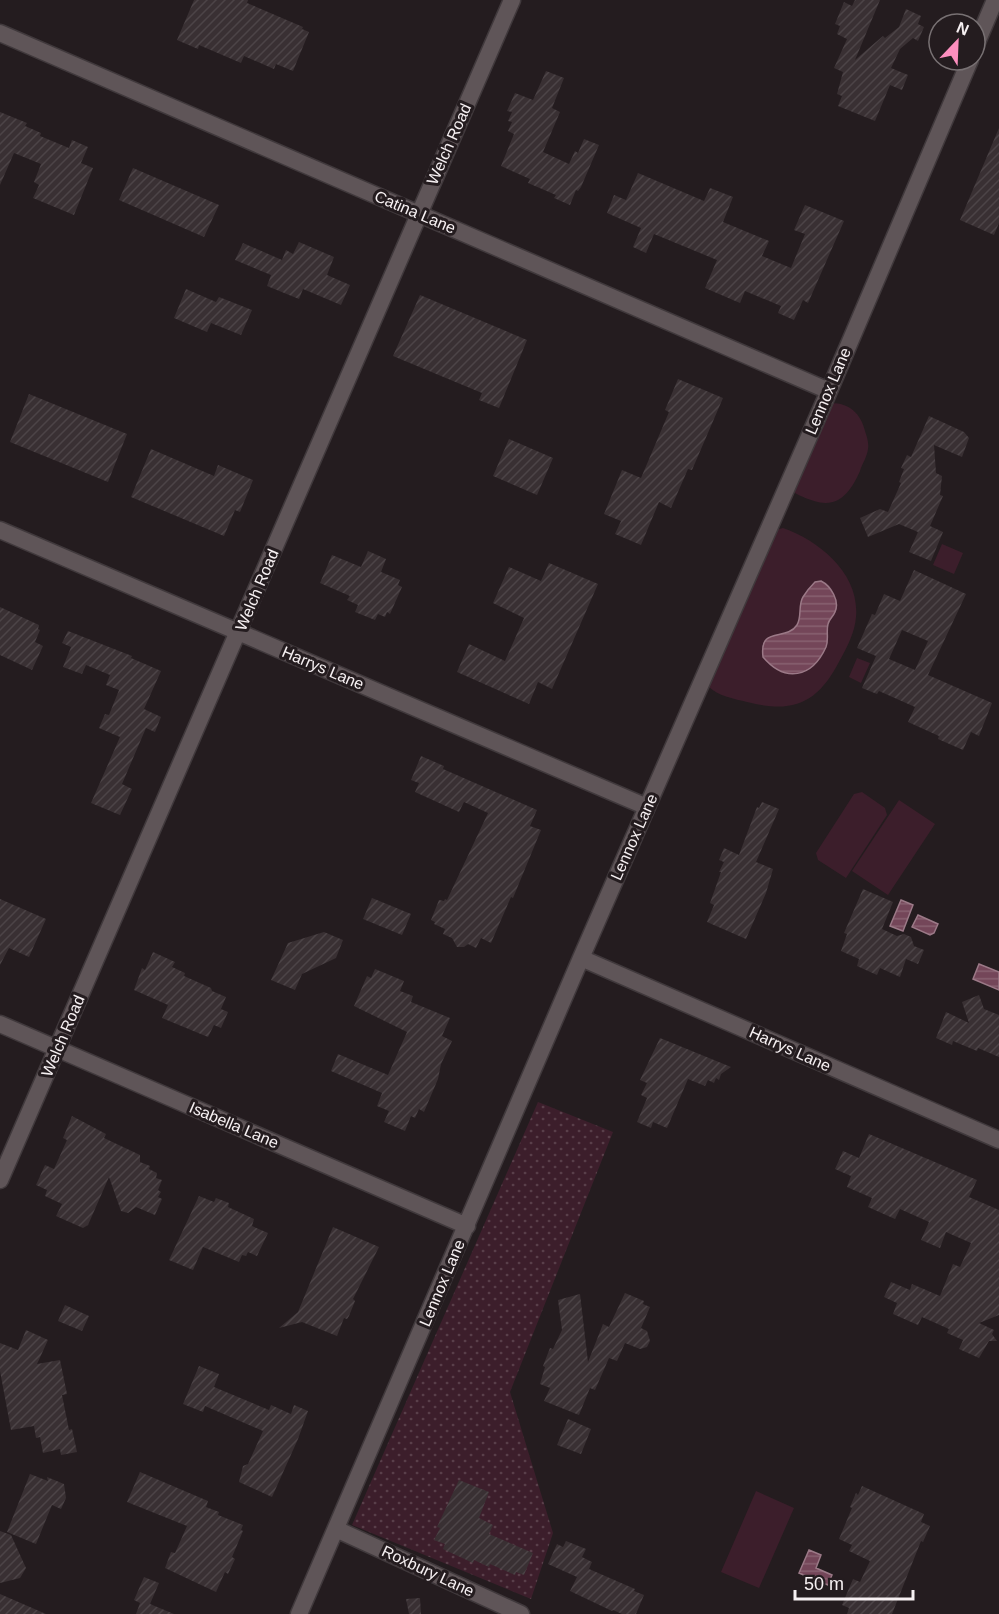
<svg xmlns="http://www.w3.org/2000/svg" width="999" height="1614" viewBox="0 0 999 1614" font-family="Helvetica,sans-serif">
<defs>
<pattern id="park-dots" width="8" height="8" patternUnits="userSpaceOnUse" patternTransform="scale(1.5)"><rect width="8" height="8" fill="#3c1e2b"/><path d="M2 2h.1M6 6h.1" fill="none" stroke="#593f4a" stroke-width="1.8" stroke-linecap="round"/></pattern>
<pattern id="water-rules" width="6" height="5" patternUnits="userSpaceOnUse" patternTransform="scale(1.5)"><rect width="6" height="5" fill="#744659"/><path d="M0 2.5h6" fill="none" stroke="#886171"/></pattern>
<pattern id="building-hatch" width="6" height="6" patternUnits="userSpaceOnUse" patternTransform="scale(1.5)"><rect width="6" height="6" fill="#393033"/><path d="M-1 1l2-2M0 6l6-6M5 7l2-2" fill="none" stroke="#4c4447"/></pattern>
</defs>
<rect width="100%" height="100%" fill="#241c1f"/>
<!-- green -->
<path fill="#3c1e2b" d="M829,403C848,402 861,413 865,431C867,437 869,443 868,449C867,457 862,464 860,471C850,493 838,510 811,500C803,497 797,495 791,490Z
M783,528C820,541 860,574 856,617C855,632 847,647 840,660C818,703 794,714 747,702C735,699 718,696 709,687L722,645L772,531Z
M942,544L963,553L954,574L933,565Z
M857,658L870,663L861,683L849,677Z
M862,792L885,808L887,815L846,878L818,860L816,853L854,794Z
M899,800L935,824L888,895L852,871Z
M756,1491L794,1508L759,1588L721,1572Z"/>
<!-- park -->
<path fill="url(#park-dots)" d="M538,1102L613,1132L510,1392L553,1533L531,1599L352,1525Z"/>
<!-- water -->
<path fill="url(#water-rules)" stroke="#9b7987" stroke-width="1.5" d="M821,581C831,586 840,601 835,612C833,617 829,619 828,624C826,632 829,639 826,647C812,678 785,683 763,657C759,625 786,642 797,625C802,617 798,605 803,597C806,592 811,586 815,582Z
M901,900L913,905L903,931L890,926Z
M918,915L938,924L934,933L930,935L912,927Z
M979,964L999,972V990L973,979Z
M809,1550L821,1555L816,1568L832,1575L828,1585L799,1573Z"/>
<!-- building -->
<path fill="url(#building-hatch)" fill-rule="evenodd" d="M194,0H248L247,3L303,27L302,29L309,32L293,71L276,64L274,69L244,56L241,63L199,45L198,49L177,40Z
M855,0H880L855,60L883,36L885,38L899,27L906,9L921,16L918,24L924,27L918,41L913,38L900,49L891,68L908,75L902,90L890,85L875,121L838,106L842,96L837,94L843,72L834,68L847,39L837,34L840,26L835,24L844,2L852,6Z
M546,71L564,78L552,108L560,112L543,152L569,164L575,151L578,153L584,139L599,145L581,187L578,191L576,190L570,205L554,198L556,195L528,183L530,179L501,166L514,134L508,131L512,122L508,121L512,112L507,111L515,93L533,100Z
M0,112L27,123L25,126L41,133L40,136L69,148L72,140L88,147L81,163L93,168L74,215L33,198L39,185L34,182L41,164L14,153L0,185Z
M999,128V223L994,235L960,220Z
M133,168L219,205L204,237L119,200Z
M638,173L704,201L710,188L733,197L723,222L769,241L762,256L791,268L805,234L794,230L805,205L844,221L808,303L803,300L794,320L778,313L781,306L745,291L740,303L705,288L717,260L654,234L646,253L633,247L641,228L607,213L614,195L626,200Z
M299,242L334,257L327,275L350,285L341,305L303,289L299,299L267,286L271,275L235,260L243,243L282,260L286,250L293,254Z
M186,289L216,302L219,297L252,310L241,335L211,323L207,332L174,318Z
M420,295L527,340L499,408L479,400L482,393L393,356Z
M678,379L723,398L692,470L688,469L671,508L659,502L641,545L615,534L621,521L604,514L622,470L641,478L669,412L665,410Z
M29,394L127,434L108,482L10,442Z
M929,416L964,432L969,438L962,457L934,445L936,473L942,476L940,495L943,496L930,526L943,532L931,561L909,552L918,532L899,524L868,537L860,518L880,509L888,512L901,483L899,482L904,469L901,468L907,455L911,457Z
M509,439L553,458L537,495L493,476Z
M151,449L214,476L218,465L253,480L240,512L235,510L224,536L131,497Z
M368,551L386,559L381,572L400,580L398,585L402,587L390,614L387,612L385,617L378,614L375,620L355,612L358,605L347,600L350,596L320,583L332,555L361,567Z
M549,563L598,584L552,689L538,682L529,704L457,672L469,644L505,661L524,618L493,603L509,567L541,581Z
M914,570L966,594L928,675L992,703L979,736L971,732L963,750L938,739L939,736L908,722L915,707L879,691L877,694L862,688L876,656L857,648L872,614L875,615L884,594L900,601ZM902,630L928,641L915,670L889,659Z
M0,607L39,625L38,629L40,630L35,642L43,646L32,670L0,655Z
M68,631L132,656L131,658L161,671L144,709L161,717L155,732L146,728L122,784L132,789L120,815L91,803L120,737L99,728L105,714L109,715L119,690L106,685L110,675L86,665L82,674L63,667L71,647L62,643Z
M421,756L444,766L443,769L537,810L530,826L541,830L513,898L511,897L491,943L481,938L476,948L468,944L464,947H457L452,938L443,934L445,929L434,924L435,922L431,920L439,900L444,901L445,899L447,900L488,813L464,802L459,812L415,792L419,783L411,780Z
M762,802L779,809L756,862L773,869L766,893L746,939L707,922L714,905L710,903L721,872H719L724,862L719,860L724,848L739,855L757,807L759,808Z
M863,889L893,902L882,929L897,936L904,934L911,937L914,946L924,950L918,964L906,959L900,977L880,968L877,975L857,966L859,959L841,951L847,934L844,933Z
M372,898L411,914L402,935L363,919Z
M0,899L46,919L29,957L9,948L0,965Z
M324,932L343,940L336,958L302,974L295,990L271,980L288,943Z
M153,952L175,962L172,967L185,973L184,976L211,988L212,991L226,997L221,1009L228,1012L221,1028L214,1025L208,1037L162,1018L168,1005L134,990L142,968L145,970Z
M375,969L404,981L400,991L413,996L411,1002L450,1018L442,1036L452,1041L441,1064L438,1079L424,1112L419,1109L415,1118L411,1116L405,1131L384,1122L389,1111L377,1106L382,1093L331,1071L338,1054L388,1075L407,1032L354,1006L367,976L371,978Z
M979,995L984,1009L999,1015V1057L978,1048L977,1051L953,1041L952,1045L936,1038L946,1012L969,1023L962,1002Z
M660,1038L731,1067L721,1074L719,1080L716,1078L714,1083L708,1080L705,1086L688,1079L667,1128L653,1122L651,1128L637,1122L647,1098L641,1095L647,1083L640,1080Z
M72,1116L106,1134L104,1138L140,1155V1162L150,1166L149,1169L157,1173L156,1178L162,1180L158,1190L161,1192L158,1197L162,1199L155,1215L136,1207L128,1213L121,1211L109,1177L88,1225L83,1228L56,1216L62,1204L45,1196L47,1190L36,1185L45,1165L54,1169L67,1140L63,1138Z
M869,1134L977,1180L969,1197L999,1210V1315L979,1323L994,1330L992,1334L997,1341H989L979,1358L959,1349L963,1340L947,1333L949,1329L922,1317L918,1325L893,1314L897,1303L884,1297L891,1282L910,1290L912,1284L940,1296L953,1264L960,1267L971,1243L946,1232L940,1248L921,1240L929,1222L900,1209L895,1219L868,1207L872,1198L847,1187L851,1176L835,1169L843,1151L859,1158Z
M199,1196L214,1202L216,1198L229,1203L228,1207L254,1219L252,1226L268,1233L257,1256L248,1252L246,1256L242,1255L239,1262L203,1247L193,1270L169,1260Z
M333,1227L379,1247L353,1299L355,1301L349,1316L347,1319L344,1318L337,1336L302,1322L279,1328L298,1312Z
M625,1293L644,1301L643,1304L650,1307L641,1328L647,1331L650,1341L647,1347L640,1349L625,1343L617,1361L609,1358L595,1390L590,1388L579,1415L544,1401L550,1388L540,1384L545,1367L543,1366L550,1348L553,1349L562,1330L558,1300L580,1294L588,1362L603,1324L609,1327Z
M65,1305L89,1316L82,1331L58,1321Z
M26,1330L48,1340L37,1364L60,1360L67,1394L62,1395L69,1430L72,1429L77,1452L61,1455L60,1449L43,1453L40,1437L36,1438L34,1426L11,1430L0,1371V1343L18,1350Z
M199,1366L219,1374L214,1387L269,1410L271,1405L291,1414L294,1405L308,1411L298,1439L272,1497L239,1482L243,1466L248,1464L263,1431L205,1406L203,1412L183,1404Z
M568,1419L591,1429L581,1454L557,1445Z
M140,1472L208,1501L206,1507L219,1512L218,1515L243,1525L241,1530L243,1531L232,1557L235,1559L228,1574L225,1572L216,1592L165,1568L171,1552L175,1553L187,1526L127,1502Z
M30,1474L48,1481L47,1477L64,1484L66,1498L61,1509L52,1505L36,1544L7,1532Z
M459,1480L489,1492L479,1518L493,1525L489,1534L533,1553L524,1575L516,1572L515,1575L490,1564L489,1567L474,1560L473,1563L443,1549L445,1544L434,1540L440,1528L437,1527Z
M862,1486L924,1514L921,1522L930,1526L923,1542L921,1541L892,1614H847L849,1608L842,1605L853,1579L860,1582L870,1561L849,1551L852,1545L839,1539L852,1508L850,1507L856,1493L858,1495Z
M0,1531L11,1535L26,1568L20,1578L0,1583Z
M566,1541L586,1549L582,1557L592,1562L589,1569L635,1589L634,1591L644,1595L636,1614H622L613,1610L612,1611L570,1591L577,1577L548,1564L557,1544L563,1547Z
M144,1577L159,1583L150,1604L174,1614H136L140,1603L134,1600Z
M0,1594L46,1614H0Z
M420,1598L421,1614H409L406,1599Z"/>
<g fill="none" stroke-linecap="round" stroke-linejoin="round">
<defs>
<path id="minor" d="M0,33L829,391
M975,47L995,0
M0,530L647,807
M581,958L999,1140
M0,1024L467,1226
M0,1180L512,0
M336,1529L521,1614
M299,1614L581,958L829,391L970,60"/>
</defs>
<!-- minor casing -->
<use href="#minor" stroke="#40393c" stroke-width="19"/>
<!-- minor -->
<use href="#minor" stroke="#5f5558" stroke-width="16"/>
</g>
<g text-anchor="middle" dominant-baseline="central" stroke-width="6" stroke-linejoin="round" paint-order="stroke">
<!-- street labels -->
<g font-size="16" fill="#f6f0f2" stroke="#241c1f">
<text transform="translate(449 144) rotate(-66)">Welch Road</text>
<text transform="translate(415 212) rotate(23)">Catina Lane</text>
<text transform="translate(828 391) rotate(-67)">Lennox Lane</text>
<text transform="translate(257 590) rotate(-67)">Welch Road</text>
<text transform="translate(323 668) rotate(23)">Harrys Lane</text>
<text transform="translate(634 837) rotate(-66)">Lennox Lane</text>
<text transform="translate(63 1036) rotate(-67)">Welch Road</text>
<text transform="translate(790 1049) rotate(24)">Harrys Lane</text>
<text transform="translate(234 1125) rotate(23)">Isabella Lane</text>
<text transform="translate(442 1283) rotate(-67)">Lennox Lane</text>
<text transform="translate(428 1571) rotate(25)">Roxbury Lane</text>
</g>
</g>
<!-- north arrow -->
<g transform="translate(957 42) rotate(23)"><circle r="28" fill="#241c1f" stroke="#787173" stroke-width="1.5"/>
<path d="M0-4.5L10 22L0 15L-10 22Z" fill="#fd8ebe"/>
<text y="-9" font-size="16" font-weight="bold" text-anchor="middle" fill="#f6f0f2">N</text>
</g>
<!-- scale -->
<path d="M795 1590v9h118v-9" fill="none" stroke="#f6f0f2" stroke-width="3"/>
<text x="804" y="1590" font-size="18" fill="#f6f0f2" stroke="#241c1f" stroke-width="4.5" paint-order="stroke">50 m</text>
</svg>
